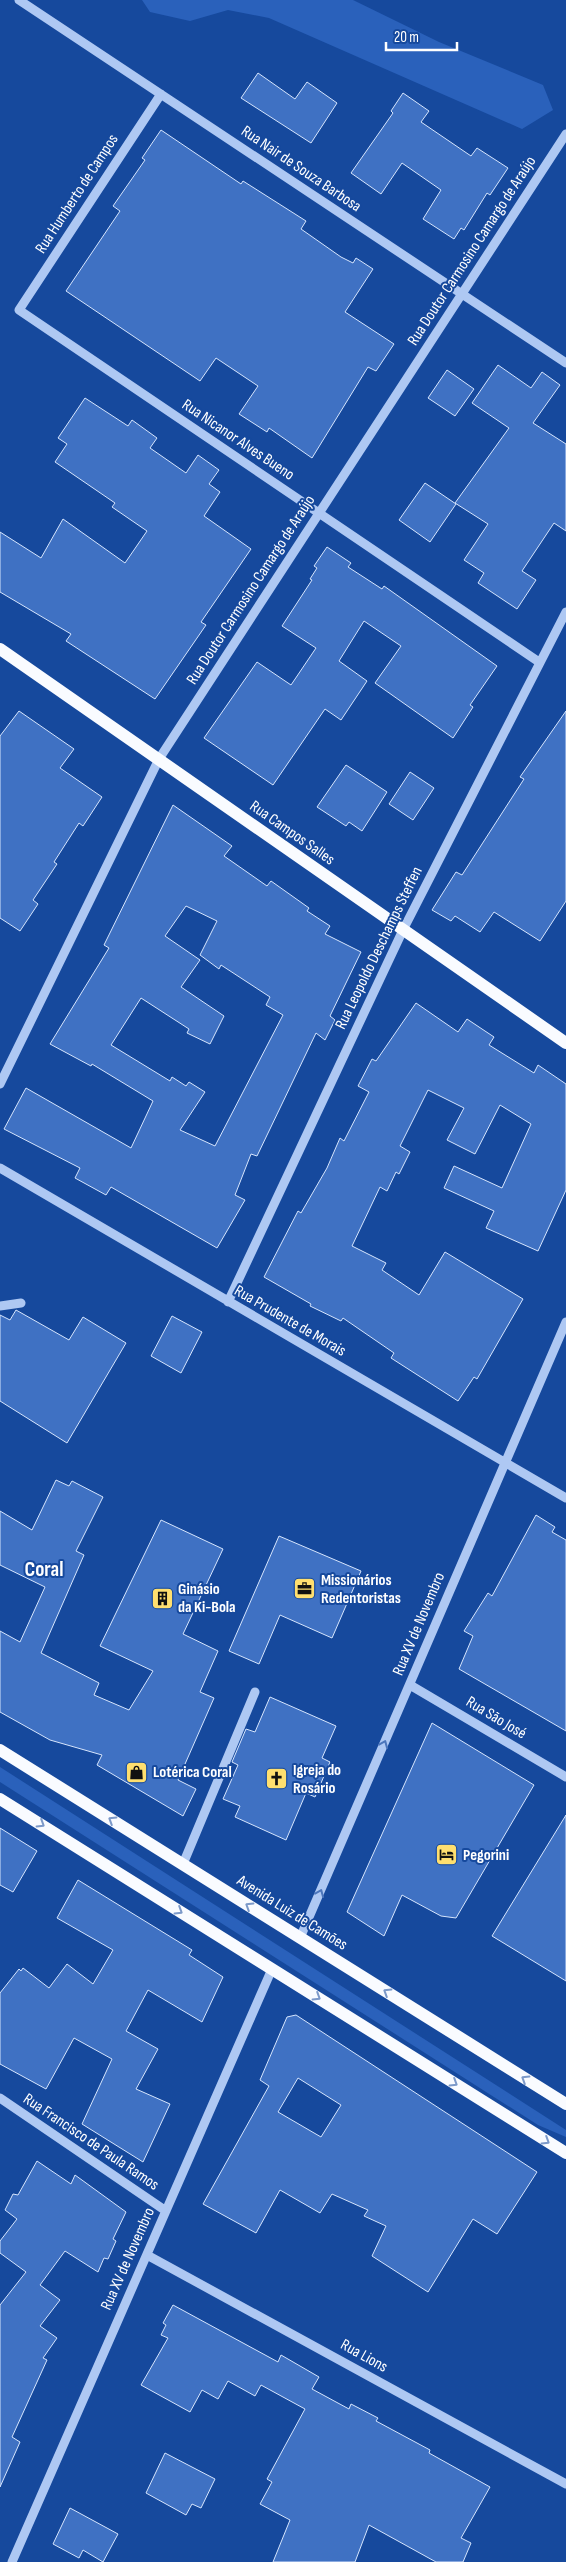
<svg xmlns="http://www.w3.org/2000/svg" width="566" height="2562" viewBox="0 0 566 2562" font-family="'Sofia Sans Condensed',sans-serif">
<rect width="100%" height="100%" fill="#16499d"/>
<!-- green -->
<path fill="#2a61bb" d="M142,0H353L439,42L543,85L553,110L522,129L269,18L228,10L190,21L150,12Z
M0,1767L566,2130V2137L538,2125L0,1782Z"/>
<!-- building -->
<path fill="#3f71c3" stroke="#d6e5fd" fill-rule="evenodd" d="M258,73L295,99L307,82L337,103L311,143L241,98Z
M403,93L429,111L421,122L471,156L477,148L508,168L490,195L487,193L464,230L461,228L454,239L423,219L441,190L402,163L381,194L351,173L393,113L391,111Z
M161,130L241,184L243,181L306,221L301,229L341,257L353,263L356,258L373,269L345,312L394,344L376,371L368,367L312,458L269,428L267,432L239,414L258,386L216,358L200,381L66,291L120,211L113,206L145,160L142,158Z
M498,365L531,388L542,372L560,385L533,423L566,444V531L554,523L522,571L536,580L517,609L478,583L484,573L464,560L488,524L455,503L509,428L472,403Z
M447,370L474,389L455,416L428,398Z
M85,398L128,426L132,420L157,438L150,448L186,473L198,455L219,470L209,484L220,492L204,516L251,549L201,622L206,625L155,699L66,641L71,634L0,592V532L41,558L63,519L125,563L147,531L112,507L115,503L55,462L67,444L58,438Z
M425,483L456,504L430,542L399,520Z
M327,547L351,563L348,567L382,589L384,586L497,666L470,705L473,707L453,738L375,683L401,646L364,621L339,661L367,681L341,720L325,709L273,785L204,738L257,662L291,685L316,648L282,626L312,580L310,579L317,568L314,566Z
M19,711L74,749L60,768L102,797L83,826L79,823L54,862L57,864L33,900L38,904L20,931L0,918V736Z
M566,711V901L540,941L494,912L480,932L455,916L451,921L432,910L456,872L462,875L524,779L520,777Z
M346,765L387,792L362,831L349,822L346,826L317,807Z
M410,772L434,788L413,820L389,804Z
M173,805L232,846L224,856L267,886L271,881L309,908L307,911L330,926L325,934L361,952L330,1016L335,1020L325,1040L316,1033L257,1156L251,1154L235,1195L245,1200L217,1248L111,1187L106,1195L75,1178L80,1168L4,1129L26,1088L131,1148L153,1101L92,1064L91,1066L50,1044L109,948L104,945ZM186,906L217,921L200,955L219,969L221,965L270,997L266,1005L283,1015L215,1146L180,1130L205,1092L189,1082L186,1086L172,1077L170,1081L111,1045L141,998L189,1029L187,1033L210,1044L224,1016L181,987L200,960L165,936Z
M416,1003L458,1032L467,1019L494,1037L489,1045L534,1073L538,1065L566,1084V1190L538,1251L486,1228L494,1211L444,1188L454,1166L502,1188L531,1124L500,1105L475,1154L447,1140L464,1108L428,1090L400,1146L410,1152L399,1174L396,1172L387,1191L380,1187L352,1246L386,1263L382,1270L419,1295L445,1252L523,1299L477,1379L474,1377L458,1401L391,1358L394,1353L343,1318L341,1321L310,1306L311,1304L264,1277L298,1211L301,1213L327,1168L340,1138L344,1141L369,1092L358,1086L372,1059L376,1061Z
M16,1310L69,1340L83,1317L126,1343L67,1443L0,1401V1315L10,1320Z
M172,1316L202,1332L181,1373L151,1356Z
M56,1480L69,1486L72,1481L103,1497L76,1551L84,1555L41,1653L99,1683L94,1695L129,1710L153,1671L100,1646L161,1520L223,1549L183,1634L218,1651L200,1692L214,1698L178,1780L196,1789L183,1816L97,1765L102,1755L50,1740L0,1712V1631L20,1642L45,1587L0,1565V1511L32,1530Z
M536,1515L555,1527L552,1532L566,1540V1731L459,1669L473,1636L464,1631L488,1593L492,1596Z
M279,1536L361,1571L332,1638L280,1615L259,1664L229,1651Z
M270,1697L336,1726L322,1758L330,1762L315,1797L306,1793L286,1840L235,1817L240,1806L223,1799L238,1765L232,1762L246,1729L255,1732Z
M432,1723L534,1785L456,1918L441,1916L402,1895L384,1936L347,1912Z
M566,1815V1981L492,1936Z
M0,1828L37,1851L13,1892L0,1885Z
M78,1880L192,1950L189,1955L223,1977L202,2022L148,1990L126,2031L158,2049L136,2089L170,2104L143,2162L82,2124L112,2059L74,2038L46,2089L0,2064V1993L19,1969L21,1971L23,1968L49,1988L67,1964L93,1984L113,1950L57,1918Z
M296,2015L537,2172L497,2234L473,2219L428,2292L372,2256L386,2226L364,2216L368,2210L332,2194L320,2213L280,2190L256,2233L203,2204L269,2086L260,2080L287,2017ZM298,2078L341,2105L321,2137L278,2112Z
M37,2161L71,2184L75,2175L126,2212L113,2239L116,2241L108,2259L104,2258L98,2272L65,2251L40,2285L60,2300L40,2326L57,2338L43,2358L47,2360L12,2437L20,2442L0,2487V2305L26,2272L0,2253V2241L17,2219L5,2210L13,2194L18,2195Z
M173,2305L278,2362L281,2355L319,2377L312,2389L349,2409L351,2404L378,2418L376,2421L430,2450L429,2453L490,2487L461,2538L471,2543L463,2562H436L369,2525L355,2562H273L290,2520L260,2504L272,2482L267,2479L305,2409L261,2385L255,2396L228,2381L218,2399L202,2390L190,2412L141,2385L168,2338L161,2335L166,2325L163,2323Z
M165,2453L215,2479L201,2508L192,2504L186,2515L146,2493Z
M70,2508L118,2534L103,2562L83,2550L79,2558L53,2544Z"/>
<g fill="none" stroke-linecap="round" stroke-linejoin="round">
<!-- minor -->
<path stroke="#aec8f3" stroke-width="9" d="M19,0L566,363
M161,94L19,310L539,662
M0,1084L159,759L566,134
M0,1168L566,1498
M228,1302L403,930L566,612
M0,1306L21,1303
M410,1685L566,1777
M183,1864L255,1692
M300,1938L566,1322
M0,2098L166,2211
M147,2255L566,2484
M12,2562L272,1969"/>
<!-- major -->
<path stroke="#f9fbff" stroke-width="12" d="M0,649L566,1043
M0,1750L566,2104
M0,1799L566,2153"/>
</g>
<!-- one-way arrows -->
<defs><path id="oneway-chevron" d="M-2-3.5L2.5 0L-2 3.5" fill="none" stroke-width="1.6" stroke-linecap="round" stroke-linejoin="round" transform="scale(1.25)"/></defs>
<g stroke="#4b75bb">
<use href="#oneway-chevron" transform="translate(384 1744) rotate(-67)"/>
<use href="#oneway-chevron" transform="translate(320 1893) rotate(-67)"/>
</g>
<g stroke="#7c99c9">
<use href="#oneway-chevron" transform="translate(112 1820) rotate(-148)"/>
<use href="#oneway-chevron" transform="translate(41 1824) rotate(32)"/>
<use href="#oneway-chevron" transform="translate(249 1906) rotate(-148)"/>
<use href="#oneway-chevron" transform="translate(179 1911) rotate(32)"/>
<use href="#oneway-chevron" transform="translate(387 1992) rotate(-148)"/>
<use href="#oneway-chevron" transform="translate(317 1997) rotate(32)"/>
<use href="#oneway-chevron" transform="translate(525 2079) rotate(-148)"/>
<use href="#oneway-chevron" transform="translate(454 2083) rotate(32)"/>
<use href="#oneway-chevron" transform="translate(546 2141) rotate(32)"/>
</g>
<!-- icons -->
<defs>
<symbol id="office-square" viewBox="-11 -11 22 22"><rect x="-9" y="-9" width="18" height="18" rx="4" fill="#ffdf6f" stroke="#16499d"/><path d="M-6-3h4V-5.5h4V-3h4V5H-6ZM-1-4.5V-3h2v-1.5ZM-6 0V1H6V0Z" fill="#111"/></symbol>
<symbol id="building-square" viewBox="-11 -11 22 22"><rect x="-9" y="-9" width="18" height="18" rx="4" fill="#ffdf6f" stroke="#16499d"/><path d="M-4-6H4V6H1V3H-1V6H-4ZM-2.5-4.3h1.7v1.8h-1.7ZM.8-4.3h1.7v1.8H.8ZM-2.5-1h1.7V.8h-1.7ZM.8-1h1.7V.8H.8Z" fill="#111"/></symbol>
<symbol id="shop-square" viewBox="-11 -11 22 22"><rect x="-9" y="-9" width="18" height="18" rx="4" fill="#ffdf6f" stroke="#16499d"/><path d="M-5-2.5h2.3a2.7 3.5 0 0 1 5.4 0H5L5.5 6h-11ZM-1.5-2.5h3a1.5 2.3 0 0 0-3 0Z" fill="#111"/></symbol>
<symbol id="church-square" viewBox="-11 -11 22 22"><rect x="-9" y="-9" width="18" height="18" rx="4" fill="#ffdf6f" stroke="#16499d"/><path d="M-1.2-6h2.4v3.5h3.3v2.4h-3.3V6h-2.4V-.1h-3.3v-2.4h3.3Z" fill="#111"/></symbol>
<symbol id="hotel-square" viewBox="-11 -11 22 22"><rect x="-9" y="-9" width="18" height="18" rx="4" fill="#ffdf6f" stroke="#16499d"/><path d="M-6-4.5h1.5V1H6V5H4.5V3h-9V5H-6ZM-4 0a1.8 1.8 0 1 1 3.6 0ZM.5 0V-2.5h3Q6-2.5 6 0Z" fill="#111"/></symbol>
</defs>
<g fill-rule="evenodd">
<use href="#office-square" x="292" y="1576" width="25" height="25"/>
<use href="#building-square" x="150" y="1586" width="25" height="25"/>
<use href="#shop-square" x="124" y="1760" width="25" height="25"/>
<use href="#church-square" x="264" y="1766" width="25" height="25"/>
<use href="#hotel-square" x="434" y="1842" width="25" height="25"/>
</g>
<g text-anchor="middle" dominant-baseline="central" stroke-width="4" stroke-linejoin="round" paint-order="stroke">
<!-- street labels -->
<g font-size="16" fill="#fff" stroke="#16499d">
<text transform="translate(301 169) rotate(34)">Rua Nair de Souza Barbosa</text>
<text transform="translate(77 194) rotate(-57)">Rua Humberto de Campos</text>
<text transform="translate(472 251) rotate(-57)">Rua Doutor Carmosino Camargo de Araújo</text>
<text transform="translate(238 440) rotate(34)">Rua Nicanor Alves Bueno</text>
<text transform="translate(251 590) rotate(-57)">Rua Doutor Carmosino Camargo de Araújo</text>
<text transform="translate(292 833) rotate(35)">Rua Campos Salles</text>
<text transform="translate(379 948) rotate(-64)">Rua Leopoldo Deschamps Steffen</text>
<text transform="translate(290 1321) rotate(30)">Rua Prudente de Morais</text>
<text transform="translate(419 1624) rotate(-67)">Rua XV de Novembro</text>
<text transform="translate(496 1718) rotate(31)">Rua São José</text>
<text transform="translate(292 1913) rotate(32)">Avenida Luiz de Camões</text>
<text transform="translate(91 2142) rotate(34)">Rua Francisco de Paula Ramos</text>
<text transform="translate(128 2259) rotate(-66)">Rua XV de Novembro</text>
<text transform="translate(364 2356) rotate(29)">Rua Lions</text>
</g>
<!-- poi labels -->
<g font-size="16" font-weight="bold" fill="#fff" stroke="#16499d" text-anchor="start">
<text x="321" y="1580">Missionários<tspan x="321" dy="18">Redentoristas</tspan></text>
<text x="178" y="1589">Ginásio<tspan x="178" dy="18">da Ki-Bola</tspan></text>
<text x="293" y="1770">Igreja do<tspan x="293" dy="18">Rosário</tspan></text>
<text x="153" y="1772">Lotérica Coral</text>
<text x="463" y="1855">Pegorini</text>
</g>
<!-- district labels -->
<g font-size="21" font-weight="bold" fill="#fff" stroke="#16499d">
<text x="44" y="1569">Coral</text>
</g>
</g>
<!-- scale -->
<path d="M386 42v8h71v-8" fill="none" stroke="#ffffff" stroke-width="2.5"/>
<text x="394" y="42" font-size="15" fill="#ffffff" stroke="#16499d" stroke-width="4" paint-order="stroke">20 m</text>
</svg>
